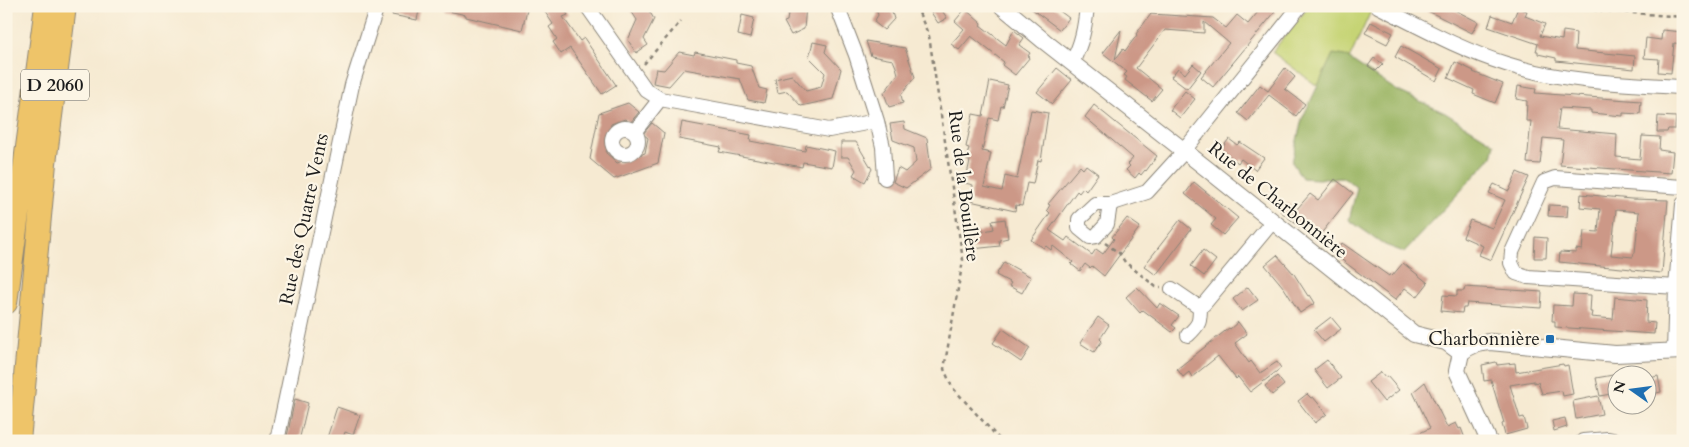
<svg xmlns="http://www.w3.org/2000/svg" width="1689" height="447" viewBox="0 0 1689 447" font-family="Cardo,serif">
<rect width="100%" height="100%" fill="#fcf5e5"/>
<filter id="ink" filterUnits="userSpaceOnUse"><feTurbulence type="fractalNoise" baseFrequency=".02" numOctaves="2"/><feDisplacementMap in="SourceGraphic" scale="10" xChannelSelector="R" yChannelSelector="G"/><feConvolveMatrix kernelMatrix="1 2 1 2 8 2 1 2 1" color-interpolation-filters="sRGB"/></filter>
<filter id="wash" filterUnits="userSpaceOnUse"><feTurbulence type="fractalNoise" baseFrequency=".0096" numOctaves="4" result="noise"/><feDisplacementMap in="SourceGraphic" scale="20" xChannelSelector="R" yChannelSelector="G"/><feGaussianBlur stdDeviation="1.12" result="paint"/><feColorMatrix in="noise" values="0 0 0 0 0 0 0 0 0 0 0 0 0 0 0 0 0 1.4 0 .05"/><feComposite in="paint" operator="in"/></filter>
<g filter="url(#wash)">
<rect width="100%" height="100%" fill="#f6ead2"/>
<!-- green -->
<path fill="#c6d475" stroke="#717848" d="M1309,6H1367L1372,9L1332,97L1272,52Z"/>
<!-- forest -->
<path fill="#9cb666" stroke="#5c6941" d="M1333,54L1345,56L1396,90L1445,113L1495,144L1492,157L1404,252L1385,245L1349,220L1357,188L1345,178L1318,179L1302,178L1292,162L1302,119Z"/>
<g id="blocks">
<!-- building -->
<path fill="#cc9887" fill-rule="evenodd" d="M394,6H420L417,20L392,15Z
M444,6H528L522,30L466,17V15L444,10Z
M541,6H562L568,15L563,17L580,41L584,38L616,85L602,94L570,48L561,54L553,42L557,39L549,27L553,24Z
M628,6H646L654,19L644,39L648,45L636,53L628,40L637,20Z
M789,6H806L804,29L791,35L784,22L787,21Z
M875,6H890L894,19L884,30L874,22L878,15Z
M927,6H939L947,18L938,23Z
M1028,6H1053L1069,18L1060,30Z
M1263,6H1267L1275,12L1213,87L1201,77L1229,43L1204,22V33L1165,30L1136,68L1162,89L1152,101L1125,80L1127,77L1124,75L1127,72L1103,53L1121,30L1115,60L1123,49L1125,51L1137,35L1136,34L1151,14L1213,18L1226,28L1237,15L1248,24Z
M1418,6H1447L1478,22L1472,33Z
M1518,8L1527,11L1525,16L1545,24L1540,36L1562,40L1563,31L1576,33L1575,50L1635,56L1634,69L1556,61V58L1538,54V51H1536L1538,44L1488,27L1492,15L1512,22Z
M965,9L981,23L980,25L1006,45L1014,30L1024,38L1019,45L1030,53L1028,56L1030,57L1015,75L1002,65L1004,62L971,36L959,50L951,44L964,29L955,21Z
M742,15L754,18L750,38L738,35Z
M1371,22L1393,33L1387,44L1365,33Z
M1662,30L1683,32V44L1674,43L1671,73L1658,72L1659,59L1644,58L1646,38L1661,40Z
M866,41L905,48L915,77L901,95L903,103L889,107L884,93L898,74L896,67L893,60L871,56Z
M813,42L827,45L825,52L841,69L833,99L801,106L787,91L778,93L775,79L792,75L806,91L821,87L825,73L809,57Z
M1401,46L1442,69L1436,81L1395,57Z
M679,52L694,55L695,52L736,60V63L751,66L759,88L767,90L764,103L748,100L740,79L684,69L669,86L653,83L656,69L664,70Z
M1374,58L1383,64L1376,71L1368,66Z
M1455,62L1474,71L1473,72L1503,84L1495,103L1473,94L1474,90L1448,78Z
M1193,64L1201,71L1187,89L1171,77L1178,68L1185,74Z
M1057,68L1072,80L1052,104L1037,92Z
M1285,68L1295,77L1285,89L1305,104L1296,116L1269,95L1248,121L1238,113L1260,85L1268,91Z
M990,81L1008,85L1003,107L1001,106L998,120L989,118L982,151L991,153L984,187L1002,191L1005,176L1017,179L1031,110L1048,113L1041,161L1038,160L1033,184L1027,183L1022,206L1016,205L1015,211L970,201L973,185L965,183L970,161L966,160L969,148L966,147L973,114L983,116Z
M1518,86L1536,89L1535,93L1641,101L1640,114L1623,113V116L1591,113V110L1560,108L1557,129L1617,134L1616,157L1640,159L1642,136L1660,137L1659,150L1673,152L1671,173L1560,165L1563,140L1543,138L1540,164L1527,163L1531,121H1526L1527,101L1516,99Z
M1185,91L1195,99L1180,118L1170,110Z
M628,103L639,112L630,123L625,119L611,124L606,153L612,158L617,163L645,153L648,138L643,134L652,123L664,133L658,163L614,179L590,159L599,113Z
M1094,105L1157,156L1146,171L1145,170L1141,175L1139,173L1135,178L1126,170L1130,166L1128,164L1133,158L1085,117Z
M1658,116L1676,117L1675,129H1668L1667,132H1657Z
M682,122L751,135L750,141L792,149L805,151L806,145L835,151L832,167L803,162L802,167L719,152L721,147L679,139Z
M904,122L905,129L927,138L931,169L906,188L893,182L898,168L905,172L916,162L914,148L893,140L890,124Z
M1229,139L1237,145L1240,142L1264,158L1255,170L1241,159L1238,163L1221,149Z
M841,142H856L872,169L865,182L853,175L856,170L848,157H841Z
M1086,165L1098,174L1086,191L1083,188L1079,193L1077,191L1049,230L1065,241L1068,237L1092,255L1096,249L1103,254L1114,239L1112,237L1127,218L1140,227L1104,276L1092,266L1090,268L1085,264L1080,271L1071,264L1073,262L1053,246L1051,250L1046,246L1044,248L1031,240L1050,213L1047,210L1050,205L1048,204L1080,166L1083,169Z
M1517,172L1529,177L1491,260L1479,255L1483,246L1463,237L1470,220L1492,228L1505,200L1489,193L1494,184L1509,191Z
M1335,179L1353,193L1316,240L1280,211L1287,203L1296,210L1310,194L1318,200Z
M1194,182L1238,218L1223,235L1211,225L1216,219L1185,194Z
M1581,194L1631,199L1668,200L1662,273L1632,270V269L1559,262L1560,252L1576,253V249L1582,250L1584,231L1598,232L1600,209L1580,207ZM1616,210L1639,212L1635,253H1634L1633,257L1611,255Z
M1549,205L1568,206L1567,217L1548,216Z
M1005,219L1008,238L999,240L1000,246L972,249L969,234L994,229L992,221Z
M1180,220L1191,229L1156,275L1144,266Z
M1535,237L1547,238L1546,258H1534Z
M1342,243L1389,276L1390,274L1392,276L1403,263L1428,283L1417,297L1405,288L1395,300L1334,254Z
M1203,250L1216,260L1204,276L1191,266Z
M1277,255L1294,274L1308,296L1310,295L1315,303L1300,313L1284,288L1265,265Z
M1004,262L1031,277L1022,293L1009,286L1011,283L996,275Z
M1137,287L1157,308L1160,303L1179,316L1172,325L1176,328L1172,332L1143,310L1140,313L1126,297Z
M1248,287L1258,300L1242,311L1233,299Z
M1465,287L1542,292L1541,308L1467,303L1466,308H1463L1462,313L1441,311L1443,295L1457,296V291H1464Z
M1573,294L1591,295L1590,312H1592L1591,317L1613,319L1615,297L1647,300L1646,322L1655,323L1654,334L1555,327V321H1552L1553,305L1572,306Z
M1098,317L1109,325L1100,339L1102,341L1094,352L1080,343Z
M1331,317L1341,329L1324,342L1314,330Z
M1238,322L1247,334L1235,343L1249,363L1251,361L1260,373L1277,362L1281,368L1250,392L1238,377L1236,379L1218,356L1192,377L1189,372L1183,377L1177,369L1229,328L1230,329Z
M1003,329L1030,348L1021,362L993,343Z
M1327,360L1341,378L1328,388L1314,370Z
M1496,362L1497,365L1515,363L1516,372L1563,364L1564,366L1568,365L1573,394L1563,396L1562,391L1542,394L1538,382L1534,383V381L1510,385L1520,418L1524,417L1527,429L1505,435L1502,424L1504,423L1491,380L1484,381L1482,365Z
M1381,372L1385,377L1387,376L1399,390L1384,402L1368,382Z
M1613,375L1616,393L1600,396L1596,378Z
M1277,376L1284,385L1272,395L1265,386Z
M1658,376L1661,392L1646,395V379Z
M1425,382L1447,427L1456,423L1459,429L1461,428L1466,441H1403L1430,428L1413,392Z
M1307,394L1311,398L1313,397L1327,414L1315,423L1298,401Z
M1598,396L1602,414L1576,419L1573,401Z
M295,399L308,403L299,441H286Z
M337,407L360,415L353,435L345,432L342,441H326Z
M1565,418L1567,427L1554,431L1552,421Z"/>
</g>
</g>
<g filter="url(#ink)">
<use href="#blocks" fill-opacity="0" stroke="#898377" stroke-width="1"/>
<g fill="none" stroke-linecap="round" stroke-linejoin="round">
<defs>
<path id="minor" d="M587,6L646,90L660,99L829,130L877,121L856,55L837,6
M1378,6C1420,27 1461,50 1506,64C1563,82 1624,84 1683,87
M1072,62C1082,44 1085,27 1087,6
M877,121L883,147L885,178
M612 141a13 13 0 1 1 26 0a13 13 0 1 1-26 0Z
M635,131L660,99
M1110,204L1107,224L1096,236L1090,237L1079,228V219L1095,204H1110L1147,192L1178,158L1300,6
M1676,287L1528,277L1516,273L1511,263L1512,252L1544,182L1555,178L1683,187
M1172,289L1197,306L1204,304L1273,221
M1188,335C1200,324 1200,322 1200,305
M1674,351L1676,287L1683,204
M277,441L352,85L377,6
M1583,441L1608,439L1617,441"/>
<path id="tertiary" d="M1002,6L1044,41L1206,168L1414,334L1446,342L1461,353
M1461,353C1470,345 1478,343 1490,342L1615,354L1683,351
M1461,353L1457,371L1489,441"/>
<path id="trunk" d="M6,303L46,6
M19,441L45,163L65,6"/>
</defs>
<!-- minor casing -->
<use href="#minor" stroke="#898377" stroke-width="16"/>
<!-- tertiary casing -->
<use href="#tertiary" stroke="#898377" stroke-width="18"/>
<!-- trunk casing -->
<use href="#trunk" stroke="#898377" stroke-width="24"/>
<!-- path -->
<path stroke="#898377" stroke-width="2.5" stroke-dasharray="4 4" stroke-linecap="butt" d="M916,6L929,36L963,260L944,369L952,387L1001,441
M1545,6L1683,17
M644,64L681,21
M1105,243L1119,253L1125,262L1156,287H1161"/>
<!-- minor -->
<use href="#minor" stroke="#fff" stroke-width="14"/>
<!-- tertiary -->
<use href="#tertiary" stroke="#fff" stroke-width="16"/>
<!-- trunk -->
<use href="#trunk" stroke="#eec469" stroke-width="22"/>
</g>
</g>
<!-- markers -->
<rect fill="#1f6fb2" stroke="#fcf5e5" stroke-width="2" x="1545" y="334" width="10" height="10" rx="2.5"/>
<g text-anchor="middle" dominant-baseline="central" stroke-width="4.5" stroke-linejoin="round" paint-order="stroke">
<!-- shield labels -->
<rect fill="#fcf5e5" stroke="#5f5d58" stroke-width="1" x="21" y="69.5" width="68" height="31" rx="4"/>
<g font-size="18" font-weight="bold" fill="#1c1c1c">
<text x="55" y="85">D 2060</text>
</g>
<!-- street labels -->
<g font-size="19" fill="#1c1c1c" stroke="#fcf5e5">
<text transform="translate(964 186) rotate(83)">Rue de la Bouillère</text>
<text transform="translate(1278 200) rotate(39)">Rue de Charbonnière</text>
<text transform="translate(304 219) rotate(-78)">Rue des Quatre Vents</text>
</g>
<!-- poi labels -->
<g font-size="19" fill="#1c1c1c" stroke="#fcf5e5" text-anchor="end">
<text x="1540" y="339">Charbonnière</text>
</g>
</g>
<!-- margin -->
<rect width="1689" height="447" fill="none" stroke="#fcf5e5" stroke-width="25"/>
<!-- north arrow -->
<g transform="translate(1632 390) rotate(284)"><circle r="24" fill="#fcf5e5" stroke="#a29e95"/>
<path d="M0-4L9 19L0 12L-9 19Z" fill="#1f6fb2"/>
<text y="-8" font-size="14" font-weight="bold" text-anchor="middle" fill="#1c1c1c">N</text>
</g>
</svg>
